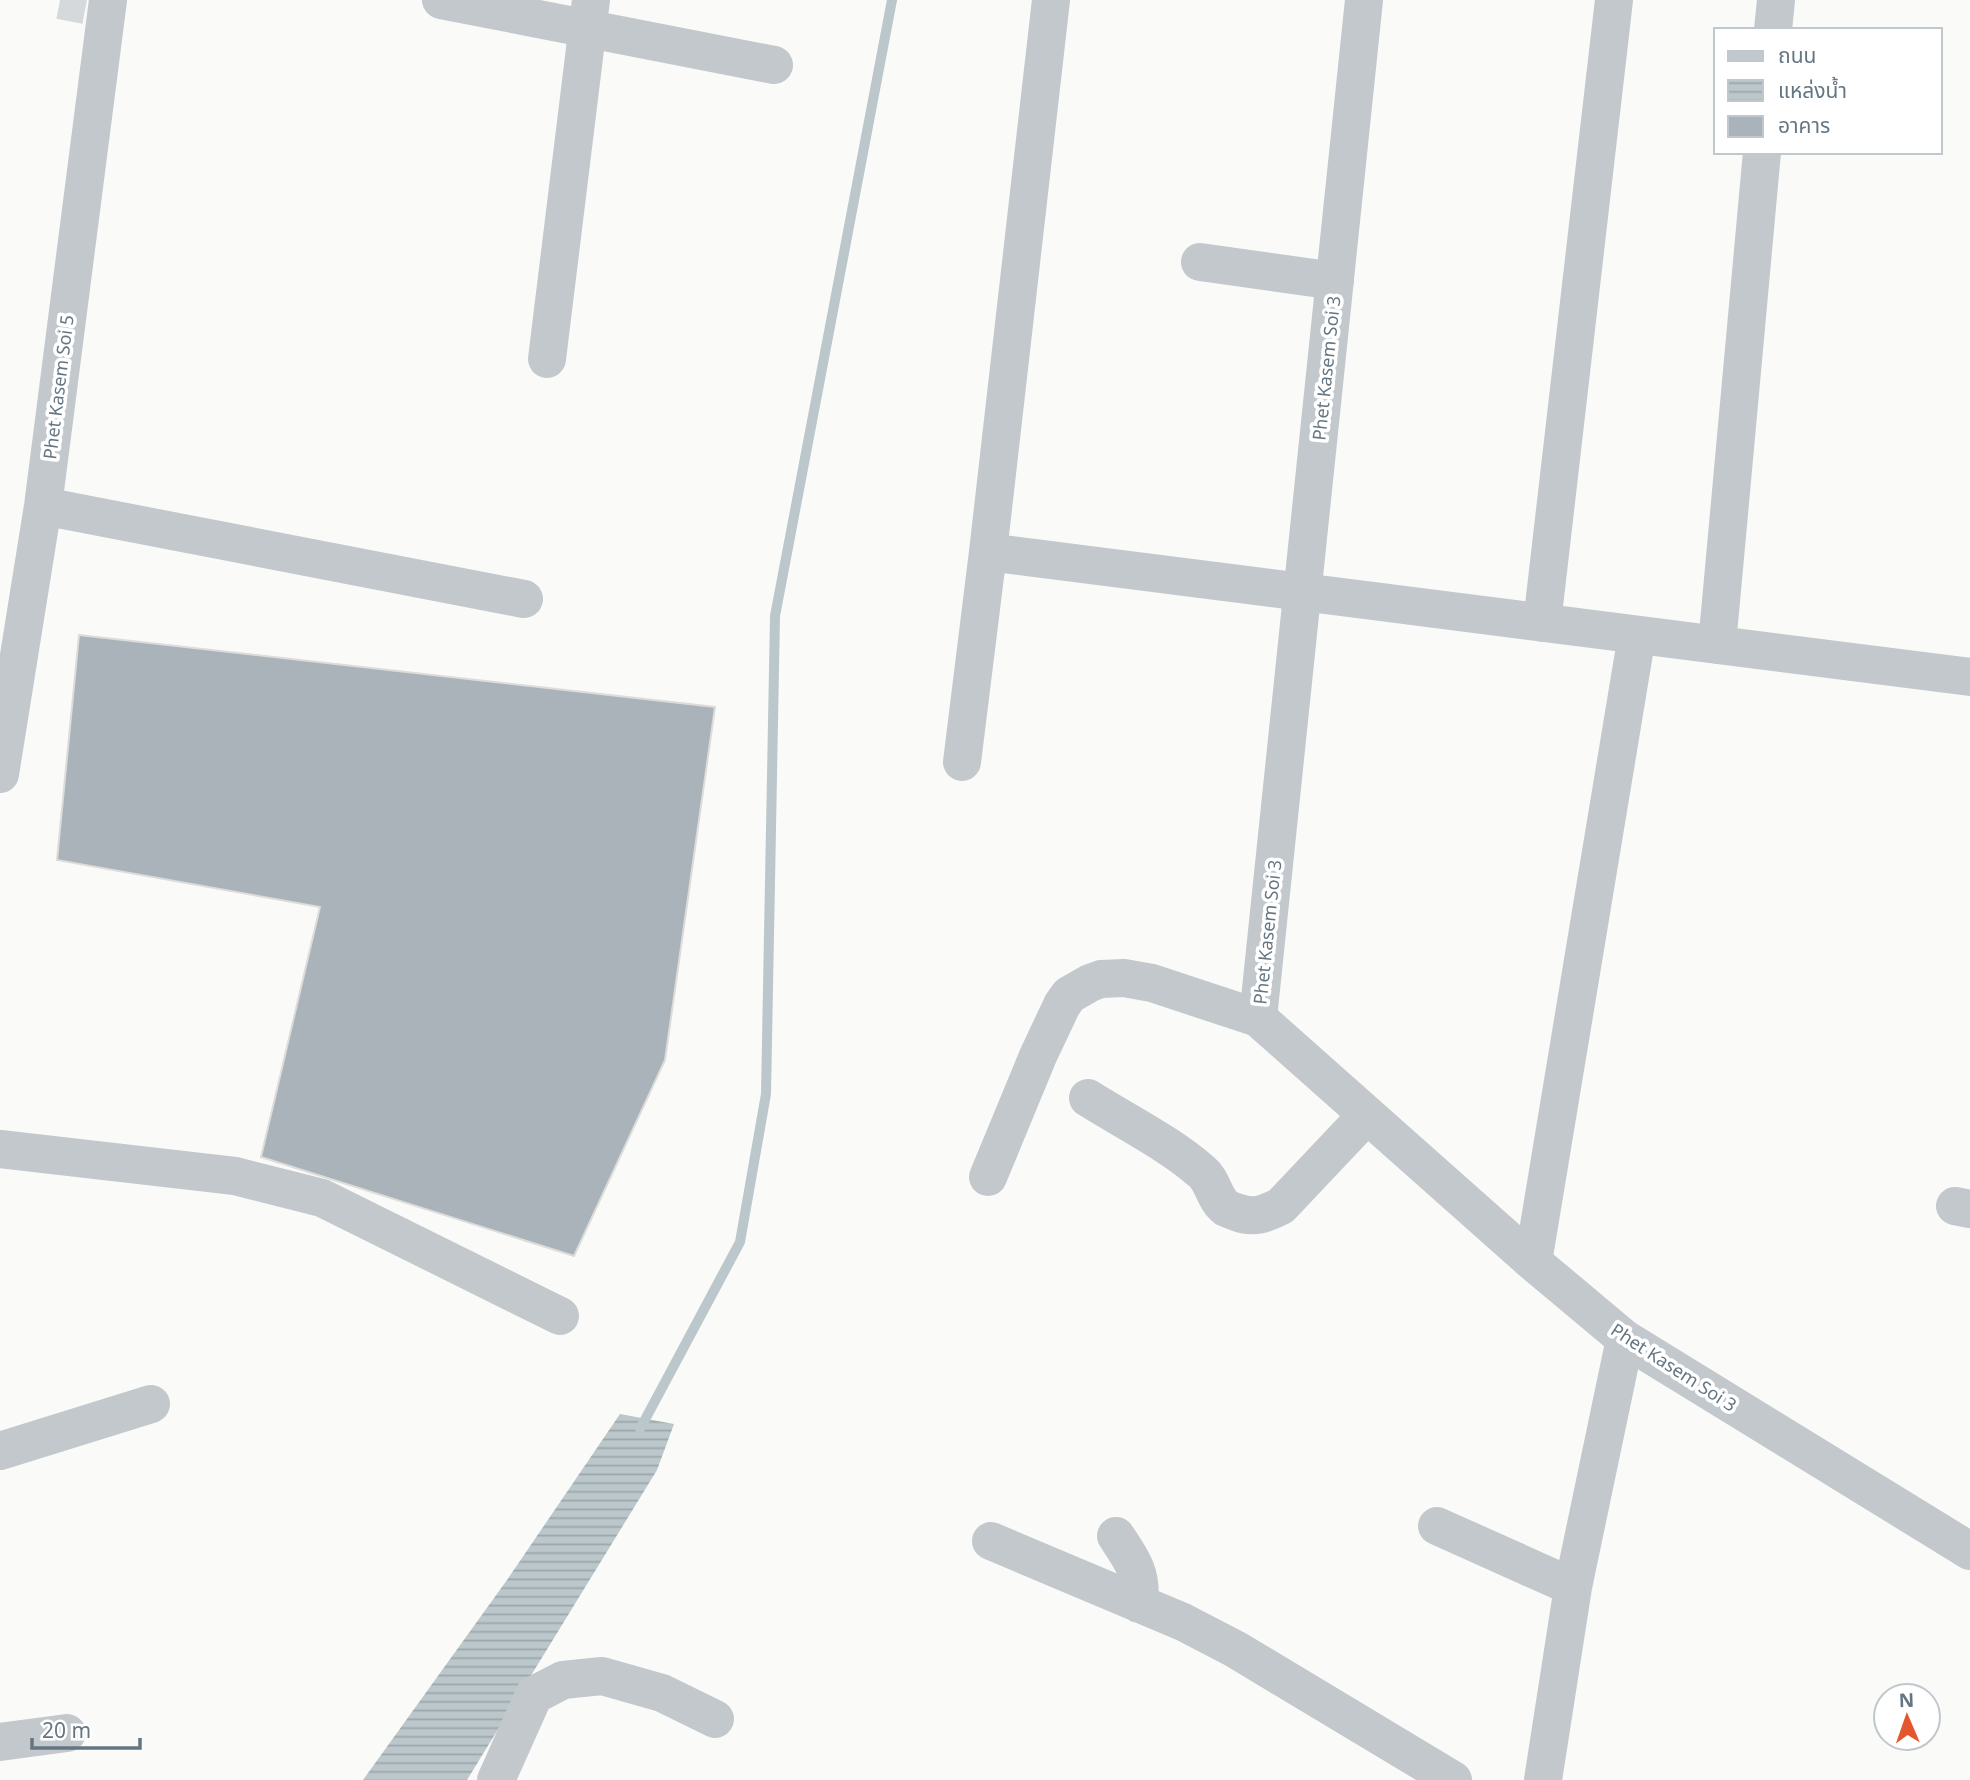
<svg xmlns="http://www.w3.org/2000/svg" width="1970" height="1780" viewBox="0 0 1970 1780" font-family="'Noto Sans','Noto Sans Thai',sans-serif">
<defs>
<pattern id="water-rules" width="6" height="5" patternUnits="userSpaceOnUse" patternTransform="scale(1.75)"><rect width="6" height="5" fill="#bbc7cb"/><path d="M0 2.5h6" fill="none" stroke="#9ca6aa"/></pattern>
</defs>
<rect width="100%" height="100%" fill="#fafaf8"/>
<!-- water -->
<path fill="url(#water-rules)" d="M620,1414L674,1424L657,1470L467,1780H363L507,1580Z"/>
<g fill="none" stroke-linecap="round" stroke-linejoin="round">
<!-- stream -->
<path stroke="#bbc7cb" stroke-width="10" d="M640,1429L740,1242L766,1094L775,616L892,0"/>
</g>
<!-- building -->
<path fill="#aab3b9" stroke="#dcdcda" stroke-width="2" d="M79,635L715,707L665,1060L574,1256L261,1157L320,907L57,860Z"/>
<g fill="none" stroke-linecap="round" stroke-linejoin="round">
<!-- minor-tunnel -->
<path stroke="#d5d9db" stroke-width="38" stroke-dasharray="38 19" stroke-linecap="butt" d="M60,0L86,5"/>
<!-- minor -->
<path stroke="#c3c8cc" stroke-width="38" d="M441,0L774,65
M1364,0L1258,1018L1533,1262L1625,1339L1970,1551
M1773,30L1776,0
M1200,262L1335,281
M547,359L591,0
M43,506L524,599
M988,552L1970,677
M1542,623L1614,0
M1717,645L1762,152
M962,762L988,552L1051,0
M0,774L43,506L108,0
M1088,1098C1126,1122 1169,1143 1202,1172C1213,1181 1214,1199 1226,1208C1226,1208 1235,1212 1236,1212C1254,1219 1265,1214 1281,1206L1367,1115
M0,1149L235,1176L322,1198L560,1316
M988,1177L1038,1056L1062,1005L1069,995L1090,983L1101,979L1124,978L1152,983L1258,1018
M1955,1206L1970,1209
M1533,1262L1637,635
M0,1451L151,1404
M1437,1526L1573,1587
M1116,1536C1132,1560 1143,1574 1139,1604
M991,1541L1183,1622L1235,1649L1453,1780
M0,1742L67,1733
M496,1780L534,1695L563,1680L602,1676L662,1693L715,1719
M1543,1780L1573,1587L1625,1339"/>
</g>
<g text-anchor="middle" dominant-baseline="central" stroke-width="7" stroke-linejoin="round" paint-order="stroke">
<!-- street labels -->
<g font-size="18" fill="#657683" stroke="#fff">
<text transform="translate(1326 368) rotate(-84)">Phet Kasem Soi 3</text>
<text transform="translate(58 387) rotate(-83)">Phet Kasem Soi 5</text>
<text transform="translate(1267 932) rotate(-84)">Phet Kasem Soi 3</text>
<text transform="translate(1674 1367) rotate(33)">Phet Kasem Soi 3</text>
</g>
</g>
<!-- legend -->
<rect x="1714" y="28" width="228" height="126" fill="#ffffff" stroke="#c1c8cd" stroke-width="2"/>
<rect x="1728" y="51" width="35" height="10" fill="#c3c8cc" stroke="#c1c8cd" stroke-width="2"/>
<text x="1778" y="63" font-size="21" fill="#657683">ถนน</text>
<rect x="1728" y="80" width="35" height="21" fill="url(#water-rules)" stroke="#c1c8cd" stroke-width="2"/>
<text x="1778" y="98" font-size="21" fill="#657683">แหล่งน้ำ</text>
<rect x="1728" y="116" width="35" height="21" fill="#aab3b9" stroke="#c1c8cd" stroke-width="2"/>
<text x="1778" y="133" font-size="21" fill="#657683">อาคาร</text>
<!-- north arrow -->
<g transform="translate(1907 1717) rotate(358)"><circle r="33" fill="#ffffff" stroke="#c1c8cd" stroke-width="2"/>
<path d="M0-5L12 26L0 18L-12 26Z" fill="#e4572e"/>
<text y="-10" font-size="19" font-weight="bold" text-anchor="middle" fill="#657683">N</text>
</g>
<!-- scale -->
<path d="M32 1738v10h108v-10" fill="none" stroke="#657683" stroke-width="3.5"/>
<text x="42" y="1738" font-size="21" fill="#657683" stroke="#ffffff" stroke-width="5" paint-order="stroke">20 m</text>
</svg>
